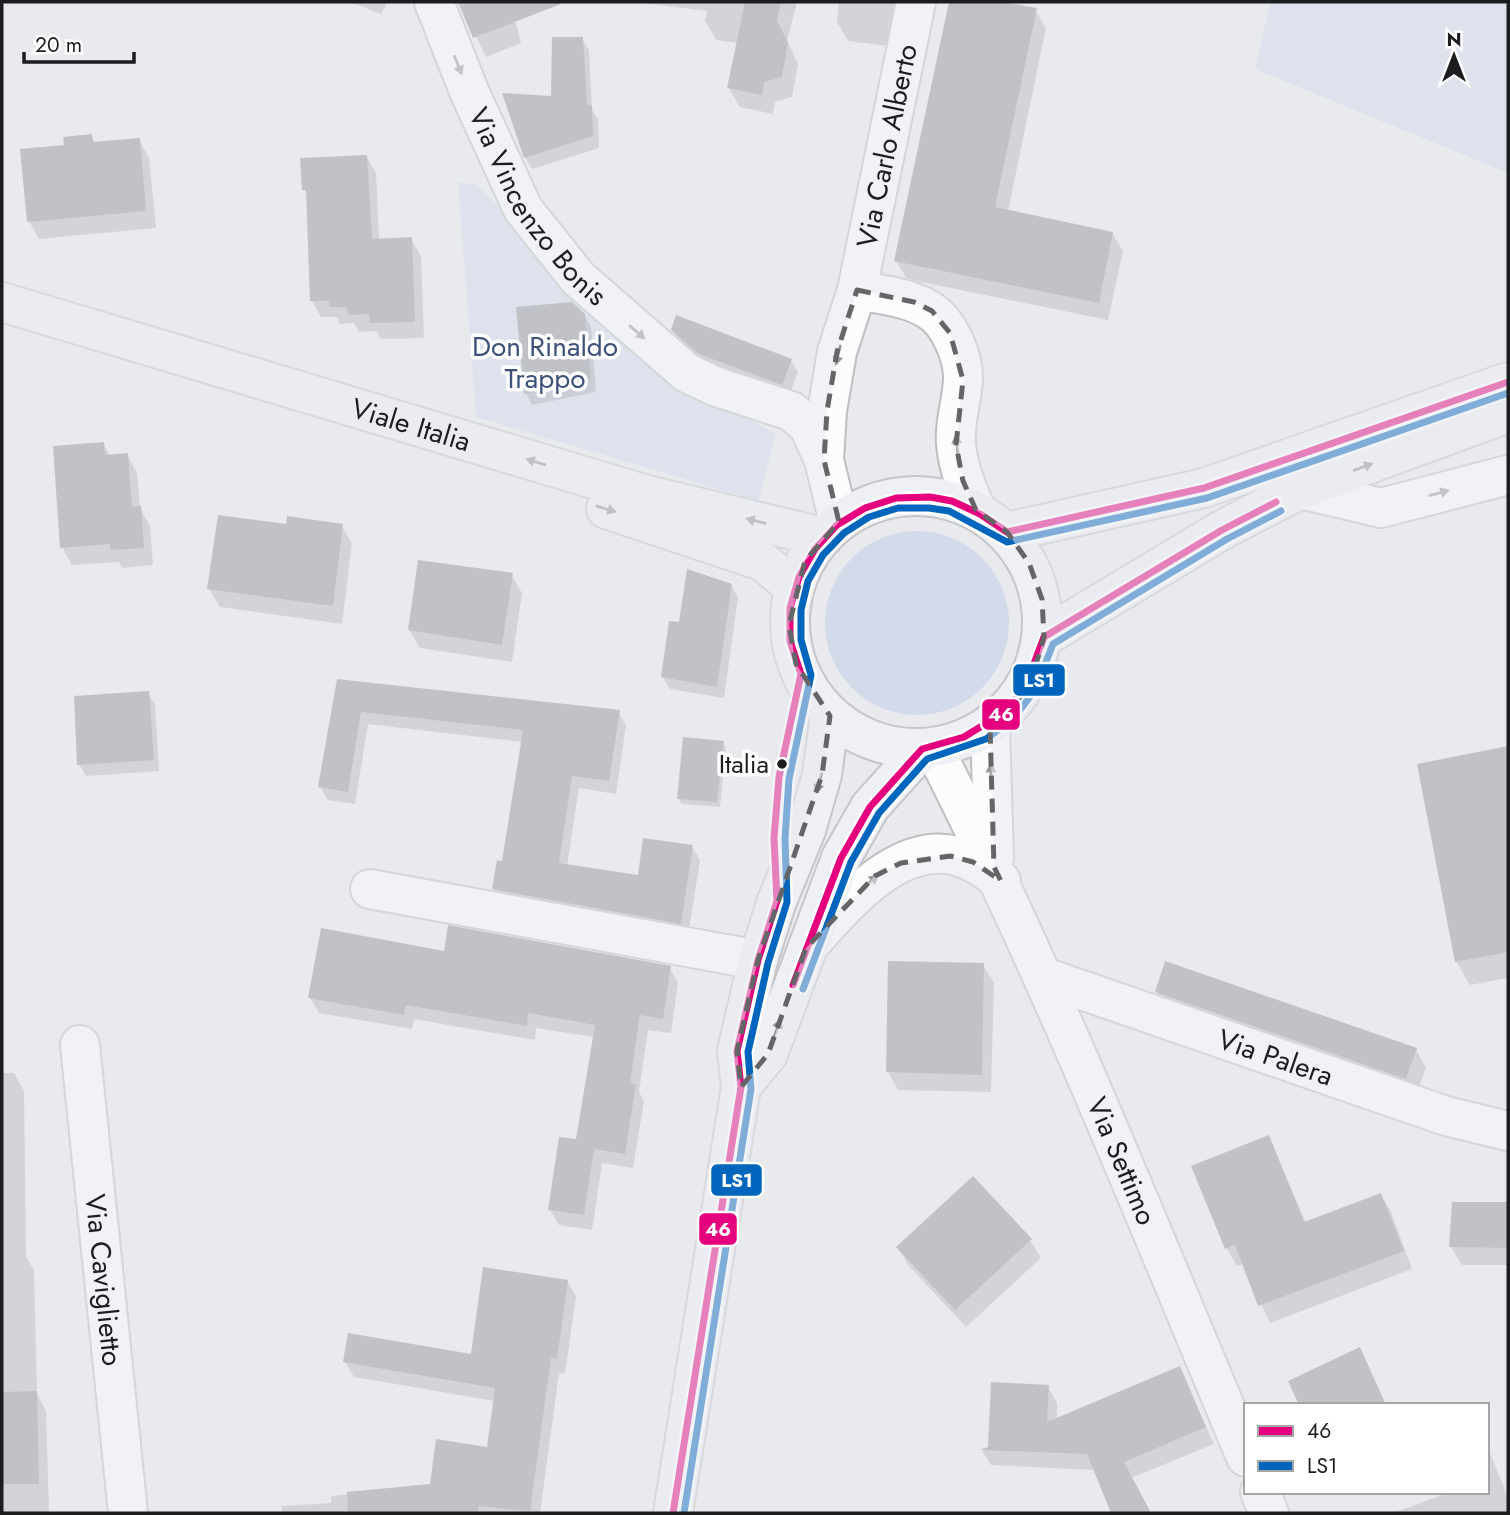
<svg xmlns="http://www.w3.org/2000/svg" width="1510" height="1515" viewBox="0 0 1510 1515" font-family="Jost,sans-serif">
<rect width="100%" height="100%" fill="#e8eaee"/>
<!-- green -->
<path fill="#d3dae9" d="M1270,2H1508V173L1255,69Z
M458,182L477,185L563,269L634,355L776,434L758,501L476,417Z
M825 623a92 92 0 1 1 184 0a92 92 0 1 1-184 0Z"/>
<!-- shadow -->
<path fill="#0003" d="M350,2H387L381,14Z
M460,2H511L521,43L486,57Z
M635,2H797L787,41L798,64L792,97L775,102L773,114L740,107L729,88L738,43L716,40L705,21L707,11Z
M825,2H897L889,46L848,41L837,22L839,3Z
M950,2H994L1035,10L1046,28L1008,211L1112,233L1123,251L1108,320L907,279L896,261Z
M582,39L589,50L592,110L598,119L599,148L532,169L525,157Z
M91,135L96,144L139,140L149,158L156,228L39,239L29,221L66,147Z
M366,156L376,173L379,240L411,239L421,256L424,338L381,339L376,331L359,332L354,323L340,324L337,317H321L312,301L308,196L304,189Z
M584,315L591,327L596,392L532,405L526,393Z
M673,330L791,361L798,372L789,396L707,366L680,342Z
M103,444L110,456L127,455L137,473L140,508L150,526L153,565L122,568L119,562L72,565L62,547Z
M341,525L352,543L342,624L220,607L209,589L287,526Z
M511,575L522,593L512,662L420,648L409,630Z
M731,585L738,597L724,698L670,689L663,677L680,624Z
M338,680L618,712L626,725L616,794L579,788L567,866L639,877L692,847L700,860L688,936L502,902L494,889L504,863L523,742L368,724L355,804L328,800L320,787Z
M148,693L155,705L159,771L86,776L79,764Z
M722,743L726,748L720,807L682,804L679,799Z
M1508,748V978L1470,985L1456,961L1419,765Z
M446,953L670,968L678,983L671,1033L648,1030L639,1092L644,1101L633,1168L602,1163L592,1230L559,1225L550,1210L577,1141L594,1037L536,1028L535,1040L414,1019L412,1029L319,1013L310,998Z
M983,965L994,983L991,1092L898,1090L888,1072Z
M1157,991L1416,1050L1426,1068L1416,1095L1167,1009Z
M2,1073H14L24,1091L26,1256L34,1271L37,1394L46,1411L49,1513H2Z
M1269,1137L1306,1223L1381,1195L1391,1212L1412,1269L1270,1323L1243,1264L1237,1266L1227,1249L1193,1167Z
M1453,1204H1508V1265H1462L1451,1247Z
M1030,1240L1041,1258L966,1327L909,1266L898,1248Z
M567,1281L576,1296L565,1374L559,1373L540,1513H282L281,1506L331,1503V1496L431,1486L489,1449L495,1401L354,1377L345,1362L473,1356Z
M1180,1369L1214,1444L1131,1478L1150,1513H1111L1094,1470L991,1465L982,1451L989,1448L1048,1387L1057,1403V1420Z
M1487,1445L1508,1498V1513H1393L1450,1492H1487Z"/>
<!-- building -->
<path fill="#90939a" d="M458,2H560L561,4L473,38Z
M745,2H781L777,20L788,43L782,77L764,82L762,95L727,88Z
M949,2H1003L1037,8L995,207L1113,232L1099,303L894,261Z
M552,37H583L587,104L592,106L593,136L524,158L502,93L551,96Z
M92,134L93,142L140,138L146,211L27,222L20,149L64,145L63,137Z
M367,155L372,239L412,237L415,322L370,323L369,314L348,315L347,307H329V301H310L306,190H302L300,158Z
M572,302L585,314L591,381L524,394L516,307Z
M676,315L792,359L782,385L699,354L671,330Z
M104,442L105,455L128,453L132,507L141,506L144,548L110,550V544L60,548L53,446Z
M218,515L286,524L287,516L343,524L333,606L207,589Z
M418,560L513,573L502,645L408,630Z
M687,569L732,584L717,687L661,677L669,621L679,622Z
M337,679L620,710L609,781L572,776L559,863L638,875L643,838L693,845L681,924L492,889L497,860L502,861L523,730L361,712L348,792L318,787Z
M149,691L154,760L77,765L74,696Z
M683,737L724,741L717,802L677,799Z
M1508,746V952L1455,962L1417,764Z
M448,925L671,966L663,1019L640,1015L630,1083L636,1084L625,1154L594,1149L584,1215L548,1210L559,1137L576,1139L595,1025L528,1013L527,1026L406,1005L404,1015L308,998L321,928L444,951Z
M888,961L984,963L982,1075L886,1072Z
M1165,961L1417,1048L1406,1079L1155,992Z
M1269,1135L1304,1222L1381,1193L1404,1251L1258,1306L1235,1245L1225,1249L1191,1166Z
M973,1176L1032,1239L955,1310L896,1247Z
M1452,1202H1508V1248L1449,1247Z
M483,1267L568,1280L557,1359L551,1358L530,1511L479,1506L478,1513H348L347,1492L430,1484L436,1439L487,1447L495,1388L343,1362L348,1333L471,1354Z
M1360,1347L1386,1405H1299L1288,1381Z
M1180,1366L1206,1427L1124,1462L1151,1513H1111L1087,1454L980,1450L988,1447L991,1382L1049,1385L1047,1422Z
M37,1391L39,1484H2V1392Z"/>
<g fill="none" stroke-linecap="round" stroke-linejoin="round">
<defs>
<g id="minor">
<path id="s1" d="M434,2L469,91L523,209L578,278L687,373L717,387L791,411L808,425L824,460"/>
<path d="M857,290C881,295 909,297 929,310C949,322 964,357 963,380C962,402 954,422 956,444C958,468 967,489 976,510"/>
<path d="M1301,489L1381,508L1508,475"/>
<path id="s2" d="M839,522L824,460L827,411L837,352L857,290L916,2"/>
<path d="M990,727L994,858"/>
<path id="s3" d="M934,749C1051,979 1146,1219 1246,1457"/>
<path d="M370,889L758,960"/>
<path d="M809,945C847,903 908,827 974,863C984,868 992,875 1001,881"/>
<path id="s4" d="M1044,977L1446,1116L1508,1131"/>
<path id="s5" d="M80,1045L128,1513"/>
<path d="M1260,1492L1269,1513"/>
</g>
<g id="major">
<path id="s6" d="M2,302L647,495L822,537"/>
<circle cx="916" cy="622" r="126"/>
<path d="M606,509L762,561L794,587"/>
<path d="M1007,532L1204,488L1508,382"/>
<path d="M1044,637L1222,530L1301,489L1508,413"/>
<path d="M741,1087L768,1054L841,858L870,807L922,749"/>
<path d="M673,1513L741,1087L737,1051L758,960L777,901L806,830L822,775L830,716"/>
</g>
</defs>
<!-- minor casing -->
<use href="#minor" stroke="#bdbfc1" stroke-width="42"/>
<!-- major casing -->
<use href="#major" stroke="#c5c6c7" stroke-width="42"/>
<!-- minor -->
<use href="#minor" stroke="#fcfcfc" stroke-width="38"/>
<!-- major -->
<use href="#major" stroke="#eef0f5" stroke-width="38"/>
<defs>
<path id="bus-1" d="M793,985L841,858L870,807L922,749L964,737L1008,710L1026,685L1044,637L1222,530L1276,502
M673,1513L741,1087L737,1051L758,960L777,901L774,838L779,777L801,674L790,641V608L799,577L815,549L837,525L865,508L896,498L930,497L952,501L980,514L1007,532L1204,488L1508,382"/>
<path id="bus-2" d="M803,989L851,862L879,813L927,759L986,739L1014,718L1035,690L1053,644L1227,539L1281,511
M684,1513L751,1089L748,1052L768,963L787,902L785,838L789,779L811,675L801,640V610L808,581L823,555L844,533L869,517L898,508H929L949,511L1007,542L1207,498L1508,393"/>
</defs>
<!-- bus-1 casing -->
<use href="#bus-1" stroke="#fff" stroke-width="12"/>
<!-- bus-2 casing -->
<use href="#bus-2" stroke="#fff" stroke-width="12"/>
<!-- bus-1 -->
<use href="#bus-1" stroke="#e5007d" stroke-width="7"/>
<!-- bus-2 -->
<use href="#bus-2" stroke="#0065bd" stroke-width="7"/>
</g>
<!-- one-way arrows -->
<defs><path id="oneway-solid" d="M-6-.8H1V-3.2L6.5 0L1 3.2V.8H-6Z" transform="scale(1.75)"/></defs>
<g fill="#979899">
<use href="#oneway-solid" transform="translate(458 65) rotate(68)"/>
<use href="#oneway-solid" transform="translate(637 332) rotate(41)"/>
<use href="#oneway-solid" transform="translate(838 355) rotate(103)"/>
<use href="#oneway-solid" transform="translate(957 445) rotate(-96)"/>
<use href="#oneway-solid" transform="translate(1439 493) rotate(-15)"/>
<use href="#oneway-solid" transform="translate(991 774) rotate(-92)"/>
<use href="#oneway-solid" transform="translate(870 882) rotate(-41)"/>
</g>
<g fill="#909195">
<use href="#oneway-solid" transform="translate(536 462) rotate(-163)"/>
<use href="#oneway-solid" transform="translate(1363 467) rotate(-20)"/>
<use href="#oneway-solid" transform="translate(606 509) rotate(17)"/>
<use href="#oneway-solid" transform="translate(756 521) rotate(-166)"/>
<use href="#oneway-solid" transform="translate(819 783) rotate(105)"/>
<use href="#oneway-solid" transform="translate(777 1029) rotate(-70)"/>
</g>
<!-- marked area -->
<path d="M0 0H1510V1515H0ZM857,290L914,302L932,311L950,333L963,380L956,445L963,481L976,510L1007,532L1029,563L1042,599L1044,637L1034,671L1017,702L990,727L994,867L1001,881L973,862L950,856L901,863L875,876L806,948L768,1054L741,1087L737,1051L758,960L822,775L830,716L796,664L789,625L805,561L839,522L824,460L827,411L837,352Z" fill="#e8eaee" fill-opacity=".55" fill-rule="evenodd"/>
<path fill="none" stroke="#636567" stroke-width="5" stroke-dasharray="14 9" stroke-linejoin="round" d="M857,290L914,302L932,311L950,333L963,380L956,445L963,481L976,510L1007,532L1029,563L1042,599L1044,637L1034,671L1017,702L990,727L994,867L1001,881L973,862L950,856L901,863L875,876L806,948L768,1054L741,1087L737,1051L758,960L822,775L830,716L796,664L789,625L805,561L839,522L824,460L827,411L837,352Z"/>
<!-- markers -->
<circle fill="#1c1d1f" stroke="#fff" stroke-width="2.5" cx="782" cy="764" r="6"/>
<g text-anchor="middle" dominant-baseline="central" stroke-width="7" stroke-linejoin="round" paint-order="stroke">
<!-- bus labels -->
<g font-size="26" fill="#1c1d1f" stroke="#fff" text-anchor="end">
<text x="769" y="764">Italia</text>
</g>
<!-- street labels -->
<g font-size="28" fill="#1c1d1f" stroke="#fff">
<text stroke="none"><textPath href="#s2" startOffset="385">Via Carlo Alberto</textPath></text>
<text stroke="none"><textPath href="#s1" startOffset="231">Via Vincenzo Bonis</textPath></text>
<text stroke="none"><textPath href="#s6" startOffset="427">Viale Italia</textPath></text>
<text stroke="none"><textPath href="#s4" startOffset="245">Via Palera</textPath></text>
<text stroke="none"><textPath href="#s3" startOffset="453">Via Settimo</textPath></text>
<text stroke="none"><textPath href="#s5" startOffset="236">Via Caviglietto</textPath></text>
</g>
<!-- park labels -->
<g font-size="28" fill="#3e517a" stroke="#fff">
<text x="545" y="346">Don Rinaldo<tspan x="545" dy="32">Trappo</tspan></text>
</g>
</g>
<g stroke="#fff" stroke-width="2.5">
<rect x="1012" y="663" width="54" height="34" rx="7" fill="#0065bd"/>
<rect x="981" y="698" width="40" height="33" rx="7" fill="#e5007d"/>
<rect x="710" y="1163" width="53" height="34" rx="7" fill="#0065bd"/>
<rect x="698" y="1212" width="40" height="34" rx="7" fill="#e5007d"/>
</g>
<g font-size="19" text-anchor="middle" font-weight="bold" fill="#fff">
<text x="1039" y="687">LS1</text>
<text x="1001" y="721">46</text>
<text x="737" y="1187">LS1</text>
<text x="718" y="1236">46</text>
</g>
<!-- border -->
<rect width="1510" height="1515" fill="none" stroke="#1c1d1f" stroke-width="7"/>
<!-- legend -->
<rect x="1244" y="1403" width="245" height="91" fill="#ffffff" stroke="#a4a5a5" stroke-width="2"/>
<rect x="1258" y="1426" width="35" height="10" fill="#e5007d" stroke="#a4a5a5" stroke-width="2"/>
<text x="1307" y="1438" font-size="21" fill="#1c1d1f">46</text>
<rect x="1258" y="1461" width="35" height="10" fill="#0065bd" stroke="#a4a5a5" stroke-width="2"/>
<text x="1307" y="1473" font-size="21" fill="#1c1d1f">LS1</text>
<!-- north arrow -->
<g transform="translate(1454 56)" stroke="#ffffff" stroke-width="5" paint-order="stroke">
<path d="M0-5L12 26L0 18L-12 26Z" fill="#1c1d1f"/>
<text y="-10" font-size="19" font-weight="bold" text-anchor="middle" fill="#1c1d1f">N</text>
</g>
<!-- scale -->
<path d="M24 52v10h110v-10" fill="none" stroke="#1c1d1f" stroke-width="3.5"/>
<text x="35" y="52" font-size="21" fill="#1c1d1f" stroke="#ffffff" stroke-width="5" paint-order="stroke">20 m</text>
</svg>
